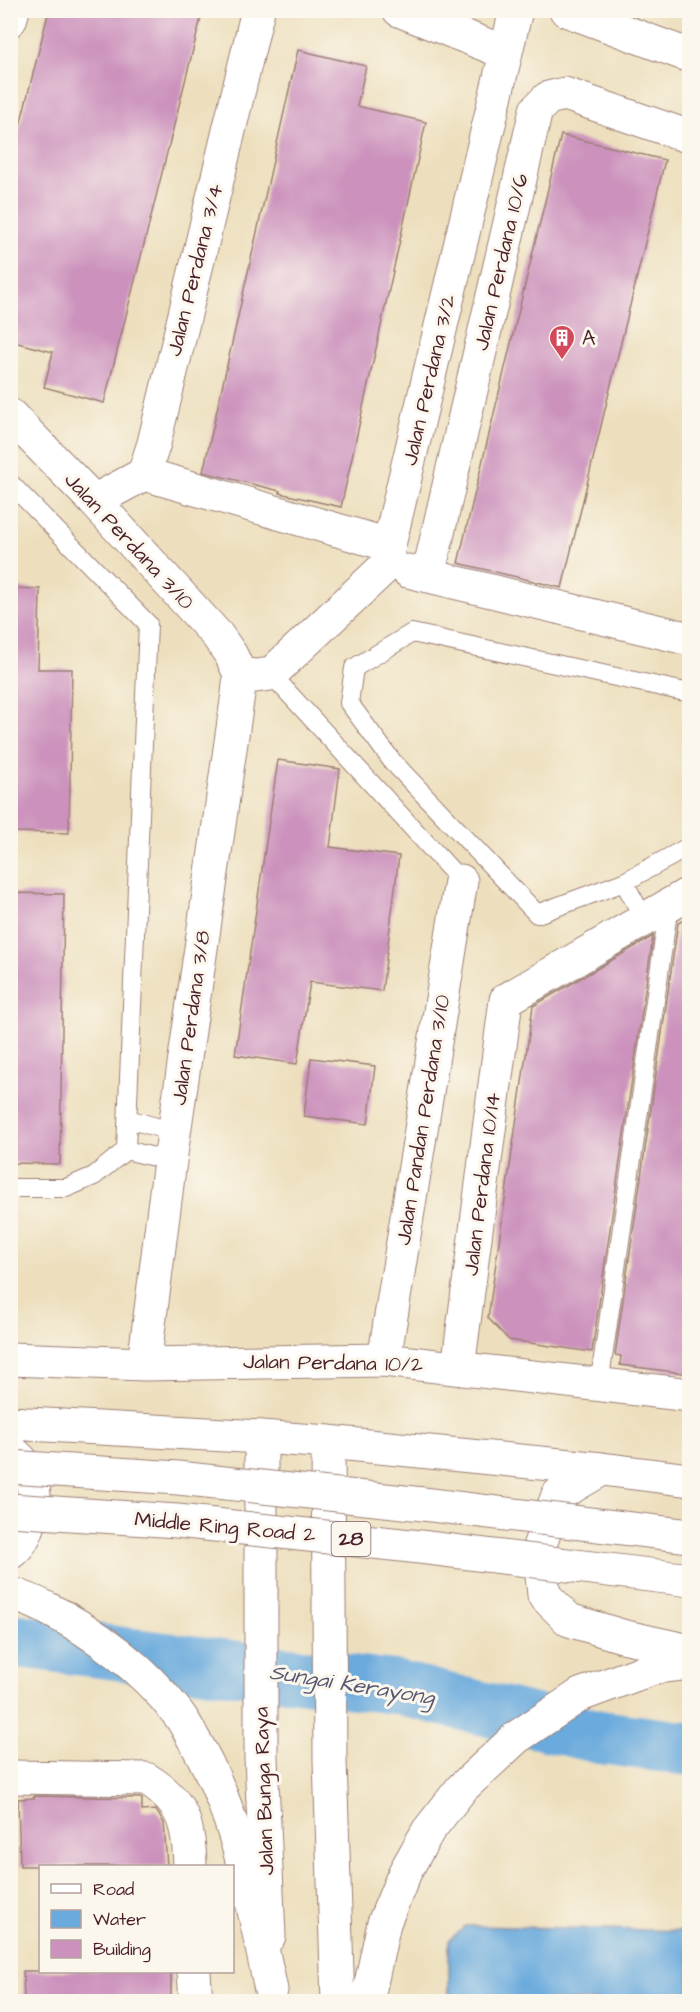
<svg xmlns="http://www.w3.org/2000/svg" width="700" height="2012" viewBox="0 0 700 2012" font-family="'Architects Daughter',sans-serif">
<rect width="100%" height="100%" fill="#fbf7ec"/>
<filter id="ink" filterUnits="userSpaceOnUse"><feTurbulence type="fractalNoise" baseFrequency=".0167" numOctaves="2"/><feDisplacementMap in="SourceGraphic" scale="12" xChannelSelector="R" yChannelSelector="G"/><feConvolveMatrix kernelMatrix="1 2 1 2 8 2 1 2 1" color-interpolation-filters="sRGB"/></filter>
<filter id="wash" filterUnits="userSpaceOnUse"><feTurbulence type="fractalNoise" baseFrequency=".008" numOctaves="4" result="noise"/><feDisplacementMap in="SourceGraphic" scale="24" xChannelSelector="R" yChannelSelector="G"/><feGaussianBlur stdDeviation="1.35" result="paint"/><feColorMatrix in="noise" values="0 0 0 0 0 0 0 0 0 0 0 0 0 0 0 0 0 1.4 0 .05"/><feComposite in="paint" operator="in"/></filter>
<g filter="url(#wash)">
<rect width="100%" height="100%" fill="#eddfbd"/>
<!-- water -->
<path fill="#6aaadd" stroke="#5a6484" stroke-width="1.5" d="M466,1926L689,1931V2001H449V1940Z"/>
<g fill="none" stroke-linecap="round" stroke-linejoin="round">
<!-- river -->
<path stroke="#6aaadd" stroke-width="54" d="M10,1640L394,1687L600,1737L690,1749"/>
</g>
<g id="blocks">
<!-- building -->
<path fill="#cc92bd" d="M49,10H203L104,403L44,387L53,352L10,341V165Z
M298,50L366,66L357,106L426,122L341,507L279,493L280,491L203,472Z
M561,135L665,160L562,588L458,563Z
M10,588L40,589L38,669H72L69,833L10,832Z
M278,760L340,769L330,847L399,856L382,991L310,982L297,1064L235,1055Z
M10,893L64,894L60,1164L10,1163Z
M690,917V1374L620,1365L621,1356L615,1355L678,923Z
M653,936L592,1352L509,1340L488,1318L533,1006Z
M311,1058L375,1066L368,1124L304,1116Z
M34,1796L140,1798L142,1799V1811L156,1810L164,1823L167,1866H20L18,1799L34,1798Z
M23,1971H171V2001H24Z"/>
</g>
</g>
<g filter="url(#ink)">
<use href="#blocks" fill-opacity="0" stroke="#9c7f74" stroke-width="1.5"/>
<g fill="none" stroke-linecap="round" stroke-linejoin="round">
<defs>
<path id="lane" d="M10,483L148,624L126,1150L94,1176L66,1188H10
M271,674L461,881
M624,882L690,846
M644,919L624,882L537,914L392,761L349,703L354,668L412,633L690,693
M128,1119L174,1132
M126,1150L170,1161
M599,1385L669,905"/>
<path id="street" d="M399,10L506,53
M10,20L13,10
M10,415L94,501L217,635L231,655L240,674L238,694L170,1161L144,1364
M144,474L389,545
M94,501L144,474L154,443L258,10
M408,571L690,639
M428,576L536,110L548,98L565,94L690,137
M240,674L256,676L271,674L386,566L389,545L516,10
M10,1359L144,1364L384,1360L690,1395
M384,1360L461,881
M458,1368L506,1000L690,893
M10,1777L146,1779C183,1801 189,1825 190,1866
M194,1972L196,2002"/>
<path id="secondary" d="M566,10L690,56
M261,1437V1758L269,1936
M328,1442L330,1760L338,2002"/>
<path id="highway" d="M10,1423L261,1437L328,1442L602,1469L690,1480
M10,1450C19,1457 30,1468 32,1480C38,1501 29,1540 10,1553
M602,1469L558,1495L539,1547L544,1595L569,1620L622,1636L690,1651
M10,1593C23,1598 36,1602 48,1609C96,1633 143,1669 176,1711C183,1719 188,1729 193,1738C239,1814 252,1904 271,1990
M367,2002L384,1923L405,1872L428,1831L462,1788L517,1737L580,1695L656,1667L690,1663"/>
</defs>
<!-- lane casing -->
<use href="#lane" stroke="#9c7f74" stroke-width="20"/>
<!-- street casing -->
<use href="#street" stroke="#9c7f74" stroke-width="35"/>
<!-- secondary casing -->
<use href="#secondary" stroke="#9c7f74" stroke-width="35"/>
<!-- highway casing -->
<use href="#highway" stroke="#9c7f74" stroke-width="35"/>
<!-- lane -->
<use href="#lane" stroke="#fff" stroke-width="18"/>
<!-- street -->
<use href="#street" stroke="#fff" stroke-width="33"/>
<!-- secondary -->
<use href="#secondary" stroke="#fff" stroke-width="33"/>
<!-- highway -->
<use href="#highway" stroke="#fff" stroke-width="33"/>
<defs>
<path id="highway-bridge" d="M10,1467L178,1478L423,1504L690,1536
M10,1510L177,1521L420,1547L690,1580"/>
</defs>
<!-- highway-bridge casing -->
<use href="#highway-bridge" stroke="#9c7f74" stroke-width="35" stroke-linecap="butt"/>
<!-- highway-bridge -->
<use href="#highway-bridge" stroke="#fff" stroke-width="33"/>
</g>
</g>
<!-- icons -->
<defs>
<symbol id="building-pin" viewBox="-11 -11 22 30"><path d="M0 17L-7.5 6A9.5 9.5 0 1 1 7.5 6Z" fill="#d1495b" stroke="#fbf7ec"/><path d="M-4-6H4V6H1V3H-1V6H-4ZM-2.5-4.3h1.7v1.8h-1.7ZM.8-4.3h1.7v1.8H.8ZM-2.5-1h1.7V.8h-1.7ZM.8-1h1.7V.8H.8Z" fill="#fff"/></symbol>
</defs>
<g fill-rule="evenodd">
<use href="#building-pin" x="547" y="323" width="30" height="40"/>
</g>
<g text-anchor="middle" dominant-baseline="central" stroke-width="6" stroke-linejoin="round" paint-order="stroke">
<!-- shield labels -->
<rect fill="#fbf7ec" stroke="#7f6065" stroke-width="1.5" x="331.5" y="1522" width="39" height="34" rx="4.5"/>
<g font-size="20" font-weight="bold" fill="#4a1f2b">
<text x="351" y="1539">28</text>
</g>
<!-- street labels -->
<g font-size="21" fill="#4a1f2b" stroke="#fbf7ec">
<text transform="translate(501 262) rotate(-77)">Jalan Perdana 10/6</text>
<text transform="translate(195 270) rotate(-76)">Jalan Perdana 3/4</text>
<text transform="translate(429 380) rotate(-77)">Jalan Perdana 3/2</text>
<text transform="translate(129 541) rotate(47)">Jalan Perdana 3/10</text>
<text transform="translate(191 1018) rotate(-82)">Jalan Perdana 3/8</text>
<text transform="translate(423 1120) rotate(-81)">Jalan Pandan Perdana 3/10</text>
<text transform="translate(482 1184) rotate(-83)">Jalan Perdana 10/14</text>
<text transform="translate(333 1363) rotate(1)">Jalan Perdana 10/2</text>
<text transform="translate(225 1527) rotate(5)">Middle Ring Road 2</text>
<text transform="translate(264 1791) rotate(-92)">Jalan Bunga Raya</text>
</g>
<!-- poi labels -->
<g font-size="21" fill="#4a1f2b" stroke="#fbf7ec" text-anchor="start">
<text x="582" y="338">A</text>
</g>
<!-- water labels -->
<g font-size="22" font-style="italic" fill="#575772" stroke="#fbf7ec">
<text transform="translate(352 1685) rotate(9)">Sungai Kerayong</text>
</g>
</g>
<!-- margin -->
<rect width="700" height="2012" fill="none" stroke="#fbf7ec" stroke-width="36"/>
<!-- legend -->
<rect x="39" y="1865" width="195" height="108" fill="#fbf7ec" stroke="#b4a19f" stroke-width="1.5"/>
<rect x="51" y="1884" width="30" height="9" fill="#ffffff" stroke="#b4a19f" stroke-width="1.5"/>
<text x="93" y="1895" font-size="18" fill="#4a1f2b">Road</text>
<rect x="51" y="1910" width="30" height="18" fill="#6aaadd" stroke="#b4a19f" stroke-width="1.5"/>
<text x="93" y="1925" font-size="18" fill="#4a1f2b">Water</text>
<rect x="51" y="1940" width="30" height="18" fill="#cc92bd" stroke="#b4a19f" stroke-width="1.5"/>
<text x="93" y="1955" font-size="18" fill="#4a1f2b">Building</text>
</svg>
